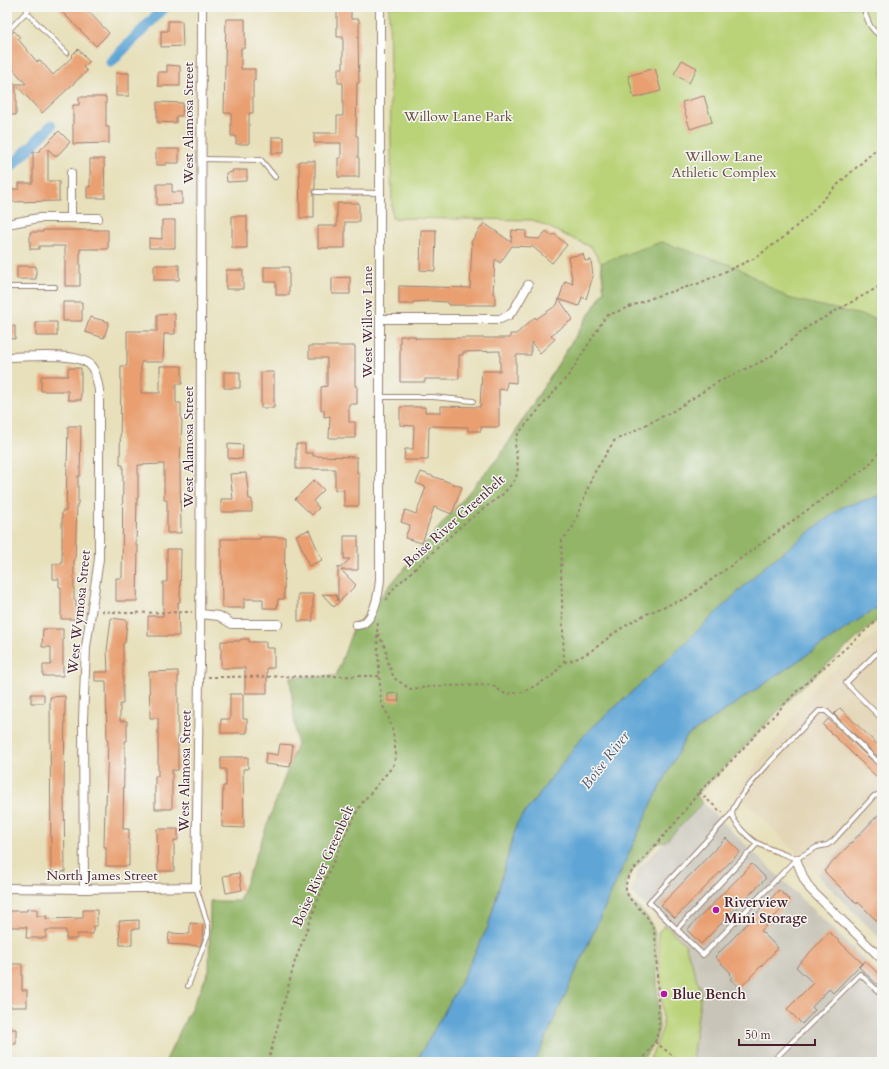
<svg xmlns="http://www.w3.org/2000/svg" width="889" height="1069" viewBox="0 0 889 1069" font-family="Cardo,serif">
<rect width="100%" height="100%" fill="#f6f6f2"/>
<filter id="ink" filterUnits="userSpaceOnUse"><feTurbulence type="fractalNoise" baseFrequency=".025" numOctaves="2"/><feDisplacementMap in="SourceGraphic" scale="8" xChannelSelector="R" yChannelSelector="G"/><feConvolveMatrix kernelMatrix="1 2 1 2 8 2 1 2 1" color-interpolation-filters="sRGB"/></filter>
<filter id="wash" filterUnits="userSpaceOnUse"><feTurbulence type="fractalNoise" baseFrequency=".012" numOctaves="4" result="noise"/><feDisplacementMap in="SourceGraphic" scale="16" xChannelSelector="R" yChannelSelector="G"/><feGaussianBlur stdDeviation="0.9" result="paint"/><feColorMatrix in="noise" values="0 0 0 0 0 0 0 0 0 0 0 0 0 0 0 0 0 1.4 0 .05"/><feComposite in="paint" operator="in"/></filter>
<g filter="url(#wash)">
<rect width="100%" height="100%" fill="#e7e0ba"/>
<!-- built -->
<path fill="#e3d6b7" d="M882,628V806L818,875L737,792L816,685Z"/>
<!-- industrial -->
<path fill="#c8c4b8" d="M703,803L882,977V1062H692L701,992L685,944L631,892L639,868Z
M882,806V941L818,875Z"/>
<!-- green -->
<path fill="#bad378" stroke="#827952" d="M389,7H882V480L387,595L502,453L604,291L601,263L591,247L533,220L392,218Z
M665,925L685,944L701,992L692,1062H657L650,1058L656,1046L663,1027L658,932Z"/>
<!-- forest -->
<path fill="#93b568" stroke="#6e6a4a" d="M661,242L737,267L788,298L882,320V495L842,507L668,659L583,736L517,823L488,927L456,991L416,1062H165L209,971L210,901H239L297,744L290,677L336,676L353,629L502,453L604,291L601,263Z
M882,604V616L796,692L732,760L699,792L696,795L703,803L665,842L657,843L629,875C618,899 639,903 649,920C654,927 655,936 656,945L659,1028L655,1042L641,1062H535L649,809L686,737Z"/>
<!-- water -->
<path fill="#5fa5d5" stroke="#546280" d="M882,495V604L686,737L649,809L535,1062H416L456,991L488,927L517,823L583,736L668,659L765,566L842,507Z"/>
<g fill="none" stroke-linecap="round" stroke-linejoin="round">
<!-- canal -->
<path stroke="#5fa5d5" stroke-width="11" d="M111,62L165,7
M7,171L51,126"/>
</g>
<g id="blocks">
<!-- building -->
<path fill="#e99f70" d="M57,7H84L109,33L96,46Z
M337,7H351V19H359V37H358L359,83H357L356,136H358V158H359V177H338V158H341V143H314V133H337V116H343V83H338V68H343V37H337Z
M226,19H245V48H241V69H255V80H253V113H249V144H236V136H231V113H224Z
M168,21H182L183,46L161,47V31H168Z
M14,31L20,37L18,39L37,62L40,60L53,75L72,57L71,56L78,49L89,62L83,67L87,71L42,113L16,85V115H7V84H26L7,62V38Z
M682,60L697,68L689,83L674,74Z
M167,65L180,66V86H158V72H167Z
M655,68L661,91L634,98L628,76Z
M116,73H129V96H116Z
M704,96L712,122L690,129L682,102Z
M79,97H106V127H109V143L73,144V105H79Z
M157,102L183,103L182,116H176V123L157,122Z
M59,131L70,142L56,157L48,149V181H59V201L7,202V189H19V183H33V152H38Z
M272,137H284V153H272Z
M156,149H179V163H166V165H156Z
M90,159H104L105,198H87V187H90Z
M299,161H315V187L313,192L314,195V218H300Z
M232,170H247V181L227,182L226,173L233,172Z
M157,184H172V192H182V204L157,205Z
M337,203H359V222H345V248H318V226H337Z
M232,216H247V248H232Z
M162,220H175V248H149V238L162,239Z
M484,223L511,242L512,230L526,231V238L539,239L546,231L552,236L554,234L567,245L552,263L533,247L512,246L500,263L495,259L493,294H495V305H448V302L430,301L413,302V304H399V286L470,288L472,243L471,242Z
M43,230H108V249H80V286H65V246H39V249H30V232H43Z
M421,230H436L435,271L420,270Z
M583,254L585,261L591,260L593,276L586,299L582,297L579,306L559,299L573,319L551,335L555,339L540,353L531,342V355H516V383L507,382L506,390L499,389V427H481V431H468V427L429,426L428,460H404L405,449H413L414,426L400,425V407H425V412H441V406L480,407L482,371H500V351L463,352V355H459V379H425V382H400V336H415V338H510V334H516L535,317L536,319L557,305L565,281L573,284L568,257Z
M154,265H179V280H154Z
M17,266H36V279H17Z
M264,267H289V295H276V282H264Z
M226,270H243V289H226Z
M350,277V294H332V278Z
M63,302H82V321H63Z
M175,314V334H164L163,362H141V393H160V366H182V384H176V403H181V420H182L180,464L181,533H167V500H164V464L138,465V498H137L136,546H138L137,601H116V578H122L123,465H120L121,366H127V331H157V315Z
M90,317L109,322L104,338L85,332Z
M36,322H57V336H36Z
M7,326H15V339L7,338Z
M309,346H355V386H357V404H349V422H355V438H329L330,416L324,417V410H321V387L327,386V358H309Z
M68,368H81V400H68V391H41V376H68Z
M224,372H240V388H224Z
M261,372H274V408H261Z
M68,426H81L80,476H78V504H77L75,560L74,559V600H76V619H61V587H59V579H53V564H62V511H66Z
M228,444L243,445L242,459L228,458Z
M296,444H305V453H313V456L357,457V473H359V506H344V490H335V469H296Z
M421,472L462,487L452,514L434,507L422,543L405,538L410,525L401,522L405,510L416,514L426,487L416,483Z
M246,473L249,499H252V512H221V499H233L230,474Z
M314,480L324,490L313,501L319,508L312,515L295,499Z
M309,530L322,560L309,566L296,535Z
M344,536H358V570H341L356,585L334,607L322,594L336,595L338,601V567L340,568L350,559H344Z
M260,537H285L284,599H278L277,608H263V599H244V608H222L221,539H260Z
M167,549H181L180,602H178L179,636H148V616H163V582H167Z
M298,594H313V621H298Z
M111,618L127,620L125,643H123V704H120V721H127V741H125V769H124L123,829H129V866H106V847H104L105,804H106L108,741H107L106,681H95V672H108L107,651Z
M43,629H63V676H43V665H51V647H42Z
M240,639H249V642H266V648H274V668H267V693H245V668H221V641H240Z
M178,671V770H172V809H155V776H158V718H150L149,672Z
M398,693L399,701H388V694Z
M31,694H44V703H31Z
M230,694H243V719H247V733H221V719H230Z
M65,696L64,796L65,872H51L50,697Z
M840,708L882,749V761L834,714Z
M828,719L880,768L882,769V782L823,725Z
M280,744L293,745L290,767L265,764L266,753L278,755Z
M221,757H248V769H243L244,828L222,827L223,786H226V769H221Z
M882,811V926L858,902L857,904L824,871Z
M157,829H178V840H174V871H158Z
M726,838L740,852L675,918L661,905Z
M752,864L766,878L701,944L687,930Z
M239,873L242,890L226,893L223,876Z
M779,890L790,900L761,931L778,948L740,988L730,979L732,976L730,974L731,973L715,957Z
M27,909H37V916H47L46,919L83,918V910H97V926H93V934H77V939H66V930H46V938H26L27,927H7V911H27Z
M139,920V929H132V945H120L119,921Z
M190,923L203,924L202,940L200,946L168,944L169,933L190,934Z
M829,932L862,963L833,993L829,989L812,1007L815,1010L802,1024L787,1009L813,983L796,967Z
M865,961L882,977V989L859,967Z
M7,964H22V990H27V1007H7Z
M7,1029H16V1044H7Z"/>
</g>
</g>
<g filter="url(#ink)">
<use href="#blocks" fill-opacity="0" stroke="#988072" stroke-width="1"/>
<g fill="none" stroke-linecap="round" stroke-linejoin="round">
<defs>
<path id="service" d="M863,7C868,21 869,29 882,37
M26,12L67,53
M7,32L31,7
M202,159L261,160L275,177
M316,192L380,193
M7,287H55
M380,397H433L473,401
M882,648L846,683L882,719
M732,813L649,902L703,955L796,859L817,847L827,845L833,841L874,796L882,794
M796,859C784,854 771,850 759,844C751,841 732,822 732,813C734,795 804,727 819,711H826L882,766
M677,929L757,844
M188,986L208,934V925L196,887
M772,1062L860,974L882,995"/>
<path id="minor" d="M71,218V173
M7,224L39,218H98
M380,319H500L509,315L515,308L528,285
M7,357C27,357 74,352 89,364C96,370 97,381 99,390V559L86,647L83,719L84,889
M200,614L219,616L232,624H278
M356,625C374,626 379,592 380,579V7
M796,859L804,879L810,889L882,959
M7,888L84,889L196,887L199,678L200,667L202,7"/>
</defs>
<!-- service casing -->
<use href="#service" stroke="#988072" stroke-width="6"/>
<!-- minor casing -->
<use href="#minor" stroke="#988072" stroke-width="10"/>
<!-- path -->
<path stroke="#988072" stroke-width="2" stroke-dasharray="3 3" stroke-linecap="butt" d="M386,600L393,589L462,525L503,494L510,486L516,478L518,468L515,444L518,434L571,372L606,316L657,296L700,283L755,258L784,237L809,215L835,187L882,144
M101,611L126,613L192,612
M378,634L386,649L387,660L394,678L410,689L440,686L492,685L505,694L524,692L552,676L564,662L561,570L562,540L572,529L593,475L614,441L675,410L716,383L769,358L809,326L882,285
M564,662C588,659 606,637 625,626C644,614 664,606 685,599L868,466L882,449
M208,677L379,676
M699,792L721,812H723
M655,1042L681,1062
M268,1062L295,961L328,874L347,830L362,803L393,766L396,755L393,733L388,715L381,703L377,633L378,620
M641,1062L655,1042L659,1028L656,945C655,936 654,927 649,920C639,903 618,899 629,875L675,823L699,792L732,760L796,692L882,616"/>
<!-- service -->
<use href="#service" stroke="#fff" stroke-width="4"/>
<!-- minor -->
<use href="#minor" stroke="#fff" stroke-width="8"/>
</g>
</g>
<!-- markers -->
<g fill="#b5179e" stroke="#f6f6f2" stroke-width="1.5">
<circle cx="716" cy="910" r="4"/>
<circle cx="664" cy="994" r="4"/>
</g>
<g text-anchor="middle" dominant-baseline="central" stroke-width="3" stroke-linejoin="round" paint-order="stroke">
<!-- park labels -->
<g font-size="14" fill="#664c3e" stroke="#f6f6f2">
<text x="458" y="116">Willow Lane Park</text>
<text x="724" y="156">Willow Lane<tspan x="724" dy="16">Athletic Complex</tspan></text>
</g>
<!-- street labels -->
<g font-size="14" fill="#4a1f2b" stroke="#f6f6f2">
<text transform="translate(188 123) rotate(-90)">West Alamosa Street</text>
<text transform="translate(367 322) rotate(-90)">West Willow Lane</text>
<text transform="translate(188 447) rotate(-90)">West Alamosa Street</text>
<text transform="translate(454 521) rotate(-42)">Boise River Greenbelt</text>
<text transform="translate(79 612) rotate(-84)">West Wymosa Street</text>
<text transform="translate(185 771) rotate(-89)">West Alamosa Street</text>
<text transform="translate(323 866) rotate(-66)">Boise River Greenbelt</text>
<text x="102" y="875">North James Street</text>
</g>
<!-- poi labels -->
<g font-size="14" font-weight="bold" fill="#4a1f2b" stroke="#f6f6f2" text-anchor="start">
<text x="724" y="902">Riverview<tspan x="724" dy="16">Mini Storage</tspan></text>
<text x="672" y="994">Blue Bench</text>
</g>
<!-- water labels -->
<g font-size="15" font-style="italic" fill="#52556f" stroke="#f6f6f2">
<text transform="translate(605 760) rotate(-52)">Boise River</text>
</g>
</g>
<!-- margin -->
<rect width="889" height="1069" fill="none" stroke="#f6f6f2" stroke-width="24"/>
<!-- scale -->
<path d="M739 1039v6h76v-6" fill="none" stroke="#4a1f2b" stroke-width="2"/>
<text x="745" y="1039" font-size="12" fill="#4a1f2b" stroke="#f6f6f2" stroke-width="3" paint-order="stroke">50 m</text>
</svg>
